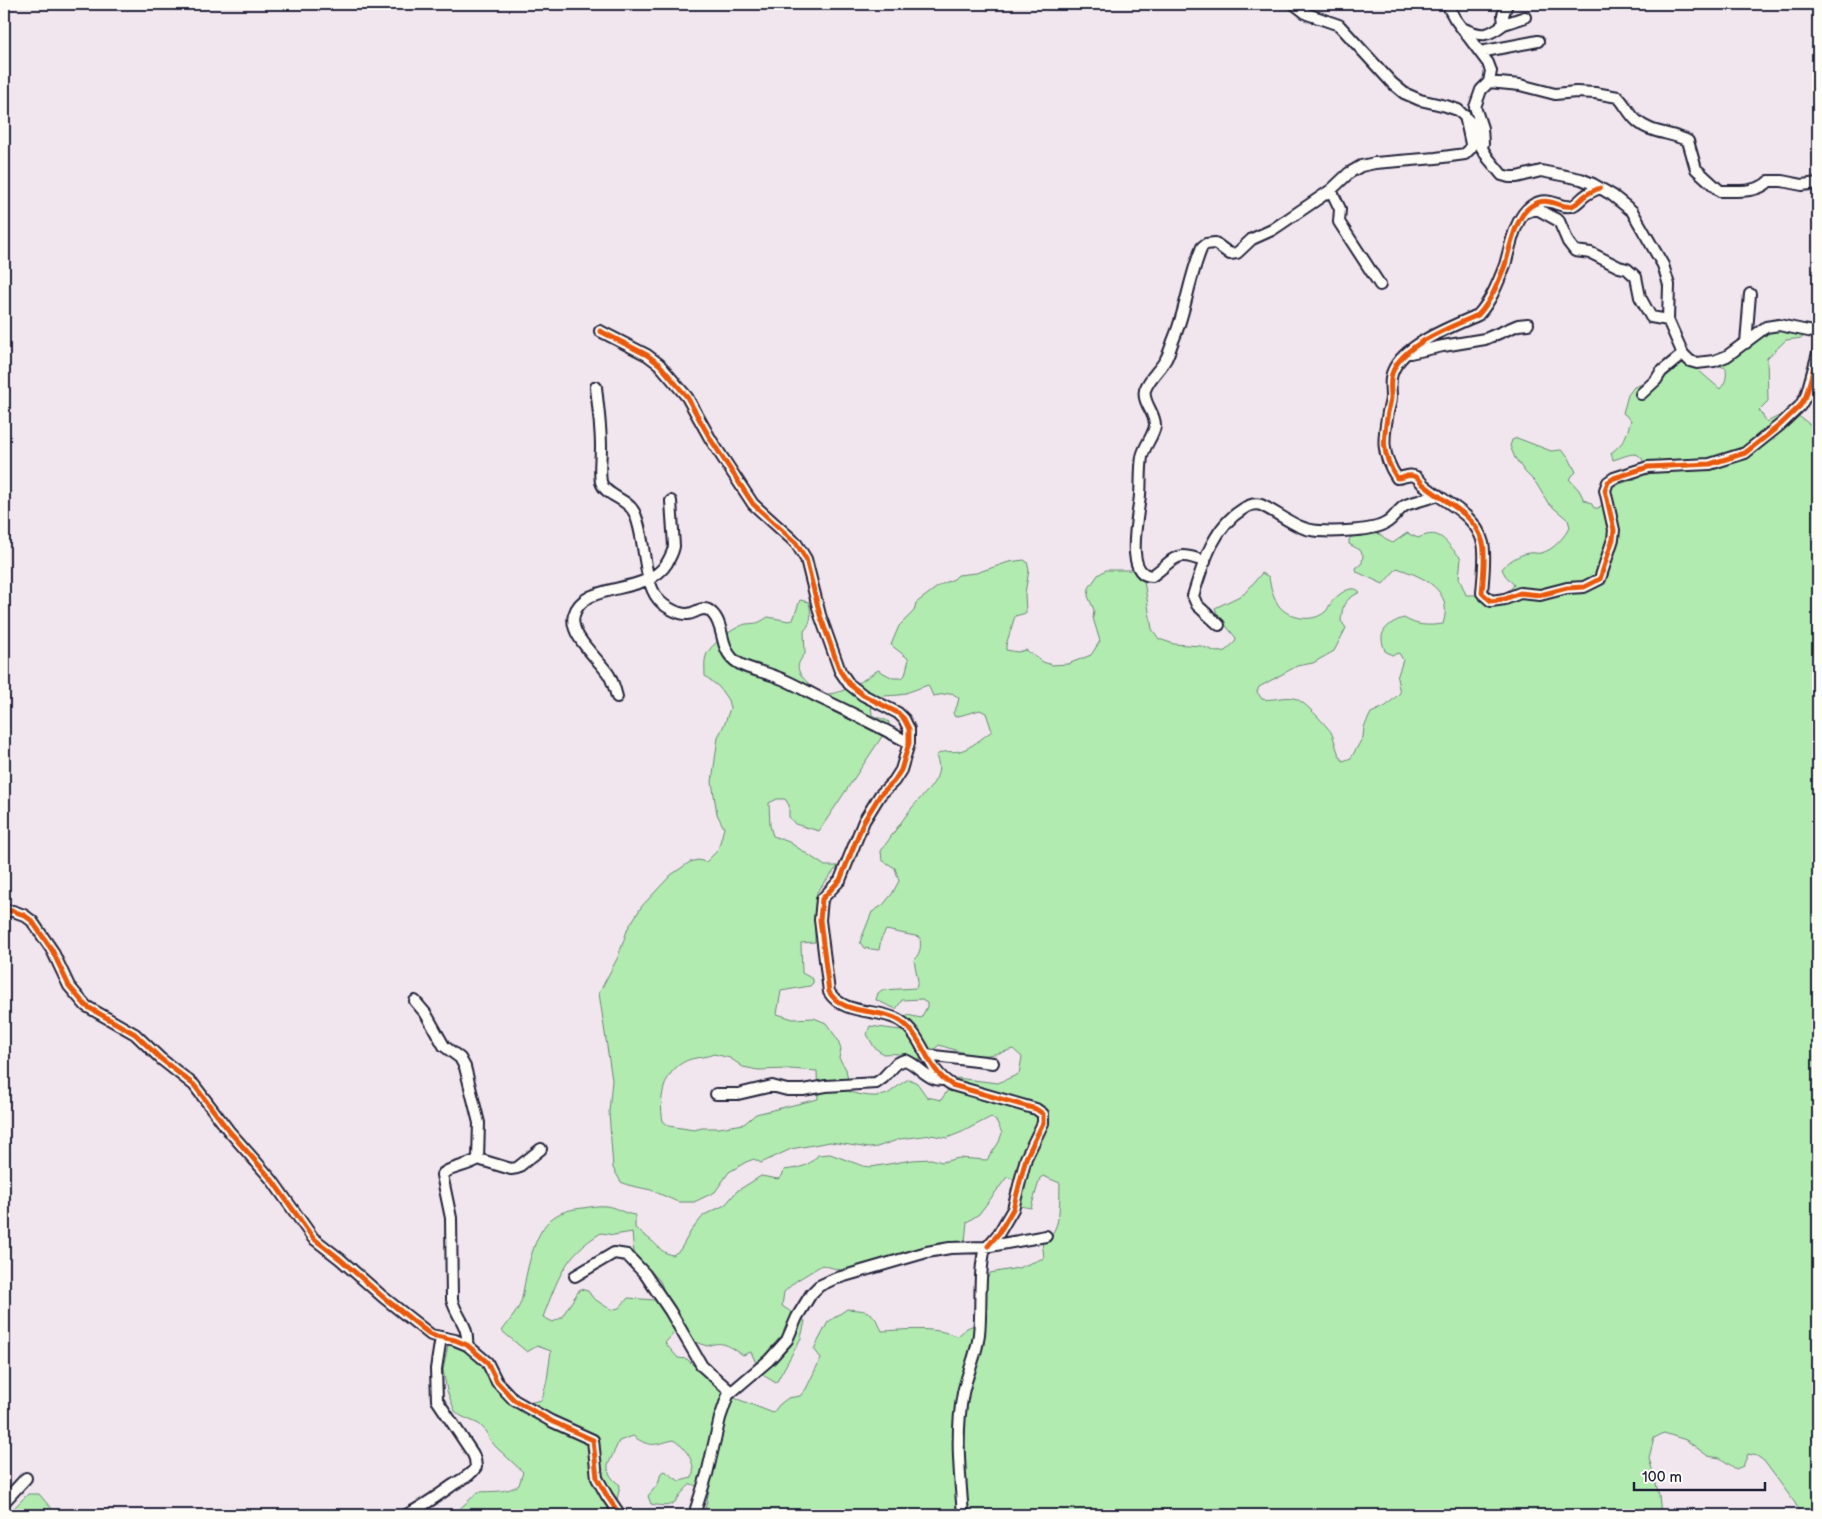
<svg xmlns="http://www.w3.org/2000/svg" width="1822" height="1519" viewBox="0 0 1822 1519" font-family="'Balsamiq Sans',sans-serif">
<rect width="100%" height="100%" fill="#f1e5ee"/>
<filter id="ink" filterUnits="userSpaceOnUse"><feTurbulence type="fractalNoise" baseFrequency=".02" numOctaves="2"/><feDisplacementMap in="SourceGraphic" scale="10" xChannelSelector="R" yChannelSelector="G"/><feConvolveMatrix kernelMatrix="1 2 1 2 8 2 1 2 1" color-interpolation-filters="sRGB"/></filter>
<g filter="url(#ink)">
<!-- green -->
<path fill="#b1ebb0" stroke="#6a8676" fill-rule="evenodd" d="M1781,330L1805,335L1802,338L1786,340L1767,358L1768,401L1759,410L1767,422L1789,411C1801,416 1807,424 1818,429V1515H1801L1795,1503L1764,1461L1757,1456L1748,1454L1743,1466L1736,1469L1720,1458L1708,1456L1686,1440L1664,1433L1654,1438L1649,1458L1659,1495L1661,1515H704L709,1490L691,1484C671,1500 681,1510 651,1504L648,1496L658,1484L661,1473L665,1471L679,1481L692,1478C697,1464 686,1447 673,1440C654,1445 650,1448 633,1436L619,1441L608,1465C607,1474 613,1480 620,1485L614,1515H453L478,1492C492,1491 507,1493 519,1485L523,1472L496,1447L488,1437L487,1432L479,1424L461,1416L455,1411L447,1391L443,1370L448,1345C460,1343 478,1354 482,1365L519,1405L542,1400L547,1380L551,1351L537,1346L527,1352L502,1331C509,1321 520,1309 522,1298C526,1276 533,1230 554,1217C562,1211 573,1209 583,1208C590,1207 599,1205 606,1206C616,1207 624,1214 635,1215V1228C641,1233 647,1237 652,1241C659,1247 663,1254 673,1255L680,1250L691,1231L704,1215L725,1205L737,1191L761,1176L778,1179L782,1176L784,1170C798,1168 809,1167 818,1155L830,1154L863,1166L871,1167L912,1160L931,1159L942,1162L959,1158L987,1160L999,1142L1002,1133L997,1122L991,1117L962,1132L947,1138L931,1135L900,1139L877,1147L869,1148L830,1142L791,1149L761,1163L754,1159L746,1162L729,1172L715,1192L694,1202H678L651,1190L628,1185L621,1182L613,1168L609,1112L612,1080L599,993L618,957L628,928L642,906L671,875L690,862L698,860L706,862L718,850L724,828L717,814L712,782L718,737L725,723L730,708L728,700L719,687L705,676C705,669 704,661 706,656C709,645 736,626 746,624C758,623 757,624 768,617L789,621L793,620L800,600L809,602C811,614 813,621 804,631L805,654C792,668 800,675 811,686C817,691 821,695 828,694C845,693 864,680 878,670L893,678H902L905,675L909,659L891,645L899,626L914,611L916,603L940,585L954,579L958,575L976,573L1009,562L1024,560L1027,562L1029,570L1025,593L1026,613L1015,616L1006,645V650L1018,652L1026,650L1043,662L1052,665L1068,664L1091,655L1100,641L1093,618L1094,610L1088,596L1089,588L1098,575L1106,570H1132L1144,581L1152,629L1159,639L1174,644L1201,646L1217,652L1225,651L1235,642L1236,638L1218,616L1215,608L1244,594L1262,573L1269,577C1270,586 1274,599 1279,606C1290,619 1312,623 1325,612C1328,610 1329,605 1331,603C1337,595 1352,583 1360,592C1344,601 1343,602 1341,621L1346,628L1334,651L1313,663L1297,666L1259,687L1257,692L1262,699C1272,701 1282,696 1293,698C1303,699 1325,724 1331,732C1336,742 1336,753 1343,761L1351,758L1363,737L1364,727L1371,713L1386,706L1400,693L1397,678L1403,660L1399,653L1392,655L1385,651C1384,648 1382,643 1382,639C1381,628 1395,620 1404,618C1417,626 1428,626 1443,624C1454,590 1424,577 1397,568L1383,584L1357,572L1356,568L1362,563L1363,555L1360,550L1349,544V540L1351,537L1375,533C1383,534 1386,541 1393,543L1407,533L1418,538C1442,527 1445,543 1461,558L1459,578L1466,595H1480L1489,605L1507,593L1514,585L1505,575L1502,569C1507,562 1520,554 1529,553C1533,552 1537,554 1541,553C1554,550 1564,537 1570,527L1568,520L1548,503L1536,483L1525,472L1515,458L1510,446L1512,440L1517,438L1551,451L1561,450L1568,456L1576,472L1569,479L1579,490L1584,500L1591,503L1594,508H1599L1610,495L1613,486L1635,479L1646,470C1641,446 1630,455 1613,460L1611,453C1625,442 1626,437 1631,420L1623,413L1628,395L1634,387L1651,381L1683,357L1720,389C1726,382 1727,377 1726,368L1720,366L1721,362L1766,331ZM928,685L933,696L952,693L959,698L957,706L953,713L955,717L980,710L986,713L992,731C982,738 971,748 960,751C951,753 943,749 936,756C947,779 922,794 911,809C900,823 891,837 881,851L882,860L895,868L899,881L892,894L883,905L872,912L860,942L864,948L879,950L881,939L886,930L920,937C921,947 921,952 914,960L918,981L916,988L882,990L878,993L876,1000L896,1009L902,1000L922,999L927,1003V1007L921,1018L907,1015L900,1030L870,1026L867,1034L874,1047L883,1054C898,1053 909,1054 922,1061L939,1045C971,1055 980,1060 1013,1049L1022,1057L1019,1074L998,1083L956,1078L941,1100L927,1097L917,1083L909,1079C901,1083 896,1088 889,1093C879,1099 860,1095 850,1092L846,1069L839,1058L841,1049L838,1040L826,1023L814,1018L793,1019L777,1014L781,991L810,986L813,983V979L802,973L801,943L815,942V917L817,892L838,866H825L789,842L773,836L770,826L769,803L777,799H785L789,805V817L795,824L819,831L889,726V722C884,718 878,719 872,715L871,706L883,696L900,695ZM714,1054L730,1058L743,1067L758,1070L789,1069L817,1071L818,1099L756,1114L744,1124L719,1128H702L694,1130L669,1126L663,1121C658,1096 665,1067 691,1059C699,1057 707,1057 714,1054ZM1043,1176L1060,1183C1059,1201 1063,1234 1042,1241L1044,1258L1018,1268L990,1273L985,1283L979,1323L967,1328L958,1336C951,1335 946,1332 939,1331C920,1328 902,1330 882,1331C872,1310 870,1311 847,1309L828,1322L814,1349L821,1358L806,1389L800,1396L788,1398L779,1405L773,1413L740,1400L722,1394L687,1359L678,1358L665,1343L674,1333L680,1336L687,1346L696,1342L707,1346C723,1340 729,1346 743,1355L751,1352L761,1374L776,1383L801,1338L805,1321L782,1306L784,1292L796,1281L822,1265L844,1271L911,1251L965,1241L967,1222L979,1214L1007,1177L1026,1183L1020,1206L1031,1208L1040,1178ZM632,1232L634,1253L660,1281L666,1296L655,1300L628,1298L619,1308L611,1310L593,1298L588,1291L580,1289L561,1318L553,1322L543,1317C558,1279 564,1255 601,1233L614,1235Z
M28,1494H39L57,1515H15L14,1508Z"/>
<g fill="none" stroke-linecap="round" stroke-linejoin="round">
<defs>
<path id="street" d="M1294,4L1307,14L1339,25L1392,83L1404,93L1420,100L1446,106L1458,110L1471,123L1480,145L1488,158L1502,175L1509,177H1517L1541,171L1581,179L1593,184L1612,195L1632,211L1663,265L1669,285L1668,320L1683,354L1690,361L1697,363L1714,361L1727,356L1766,327L1779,325L1818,333
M1449,4L1450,10L1455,19L1488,63L1491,71L1489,82
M1504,24L1525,17
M1462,28C1482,37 1487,37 1504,24L1503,15L1507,4
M1480,52L1538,41
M1483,144L1482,128L1475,107L1481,90L1489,82L1520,85L1555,94L1576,92L1595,93L1618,97C1625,104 1629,114 1637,121C1651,134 1672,132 1688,141L1696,169L1720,191C1735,191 1758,193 1769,181H1782L1802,185L1818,183
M1600,188C1595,190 1590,192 1586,195C1581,198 1577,205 1571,206C1558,209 1549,194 1531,206C1515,217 1510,248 1505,265C1498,283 1491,301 1478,315C1453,326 1404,344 1393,371C1389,379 1391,389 1391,397C1391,402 1389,407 1388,412C1383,439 1381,454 1397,478C1403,478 1410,473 1416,477C1419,478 1421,483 1424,485C1445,503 1475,513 1483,543C1486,555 1483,579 1482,593L1491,601L1505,599L1520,593L1540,595L1567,588L1584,587L1600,579L1613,539L1614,530L1605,490L1608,482L1614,478L1648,467L1710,464L1745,453L1780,425L1800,406L1806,396L1818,353
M1331,190L1340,209L1339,222L1380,285
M1527,212L1532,210H1539L1559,221L1568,242L1575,251L1591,253L1619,267L1627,269L1636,277L1640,297L1651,317L1668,320
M600,331L647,355L659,364L687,397L711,440L753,504L796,543L806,559L820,615L840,671L849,684L863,695L898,713L904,719L909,729V743L901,770L894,781L880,795L864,821L840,880L822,899L820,920L829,992C844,1016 878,1008 899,1020C924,1035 925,1069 952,1085L1036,1109L1043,1114V1123L1026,1158L1013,1209L999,1233L988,1246
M1746,343L1750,294
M1410,353L1443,346L1485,339L1518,325L1528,324
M596,387C598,407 601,427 601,447C601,458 599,471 601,482C605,496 627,498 634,512C646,536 642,579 658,599C663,606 679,615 688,614C696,613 704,604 712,613C724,624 720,646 732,658C742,669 763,671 777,677C791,682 804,690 818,697C849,712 879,726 909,743
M1641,394L1656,380L1661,372L1683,354
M1205,562C1174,549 1176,559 1152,576C1123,576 1139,513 1140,495C1141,482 1140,470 1142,457C1144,446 1153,437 1155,426C1156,413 1142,403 1145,390C1149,378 1160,370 1166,359C1169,353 1171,347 1173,341C1186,311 1189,277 1202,247L1206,244L1215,243L1230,254L1237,253L1252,239L1272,230L1331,190L1349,173L1361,166L1375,163L1436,158L1465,154L1471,148V144L1465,116
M1219,625L1197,605L1193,596C1203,564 1213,527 1243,509C1249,505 1254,503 1261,505C1281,514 1296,530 1319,531C1335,532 1374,531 1386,523C1394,519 1398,509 1406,505C1416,501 1428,499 1438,495
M617,697C615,689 613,682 609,675C599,659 568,635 574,615C584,580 646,597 667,563C670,557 673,553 674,546L671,501
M4,911H13L24,915L32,921L52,950L69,986L86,1006L135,1034L161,1059L194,1085L229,1131L272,1180L313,1238L340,1259L383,1297L431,1335L455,1340L467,1345L487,1362L497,1382L514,1400L551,1421L593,1440L597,1478L607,1496L620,1515
M415,1001L426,1014L444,1046L460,1058L465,1067L479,1123L478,1159C469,1166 446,1168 442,1175L451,1218L452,1300C457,1318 469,1325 467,1345
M926,1055L993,1063
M716,1094H738L772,1086L787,1090H803L826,1086L876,1083L883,1078L897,1063L905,1060C919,1065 927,1081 944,1080
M478,1159L511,1169L517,1168L541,1149
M575,1276L614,1253L627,1255L645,1274L670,1311L702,1366L731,1392
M4,1502L26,1478
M406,1515C422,1507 436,1497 450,1487C459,1480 470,1477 476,1467L475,1459L473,1454L437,1400L436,1369L441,1337
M694,1515L707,1474L720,1418L728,1395L769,1360L787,1340L797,1317L811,1294L819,1286L834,1279L927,1252L950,1248L985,1247L1046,1236
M963,1515C960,1474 955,1434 963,1393C967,1373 977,1355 979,1334C982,1305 978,1276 985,1247"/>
</defs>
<!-- street casing -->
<use href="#street" stroke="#22223b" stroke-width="14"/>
<!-- street -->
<use href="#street" stroke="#fdfcf7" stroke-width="10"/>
<defs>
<path id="cycleway" d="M1600,188C1595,190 1590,192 1586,195C1581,198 1577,205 1571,206C1558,209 1549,194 1531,206C1515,217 1510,248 1505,265C1498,283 1491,301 1478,315C1453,326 1404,344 1393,371C1389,379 1391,389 1391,397C1391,402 1389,407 1388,412C1383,439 1381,454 1397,478C1403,478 1410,473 1416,477C1419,478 1421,483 1424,485C1445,503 1475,513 1483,543C1486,555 1483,579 1482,593L1491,601L1505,599L1520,593L1540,595L1567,588L1584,587L1600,579L1613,539L1614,530L1605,490L1608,482L1614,478L1648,467L1710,464L1745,453L1780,425L1800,406L1806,396L1818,353
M600,331L647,355L659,364L687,397L711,440L753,504L796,543L806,559L820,615L840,671L849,684L863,695L898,713L904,719L909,729V743L901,770L894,781L880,795L864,821L840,880L822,899L820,920L829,992C844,1016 878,1008 899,1020C924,1035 925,1069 952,1085L1036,1109L1043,1114V1123L1026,1158L1013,1209L999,1233L988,1246
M4,911H13L24,915L32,921L52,950L69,986L86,1006L135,1034L161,1059L194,1085L229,1131L272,1180L313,1238L340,1259L383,1297L431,1335L455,1340L467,1345L487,1362L497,1382L514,1400L551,1421L593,1440L597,1478L607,1496L620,1515"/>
</defs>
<!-- cycleway casing -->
<use href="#cycleway" stroke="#fdfcf7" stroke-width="8"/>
<!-- cycleway -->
<use href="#cycleway" stroke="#e8590c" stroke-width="5"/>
</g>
</g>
<!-- margin -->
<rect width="1822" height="1519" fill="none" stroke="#fdfcf7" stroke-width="20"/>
<rect x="10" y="10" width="1802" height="1499" fill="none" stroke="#22223b" stroke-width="2" filter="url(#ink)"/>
<!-- scale -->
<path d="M1634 1482v8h131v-8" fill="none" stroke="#22223b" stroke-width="2.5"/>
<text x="1642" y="1482" font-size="15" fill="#22223b" stroke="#fdfcf7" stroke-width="4" paint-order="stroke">100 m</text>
</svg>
